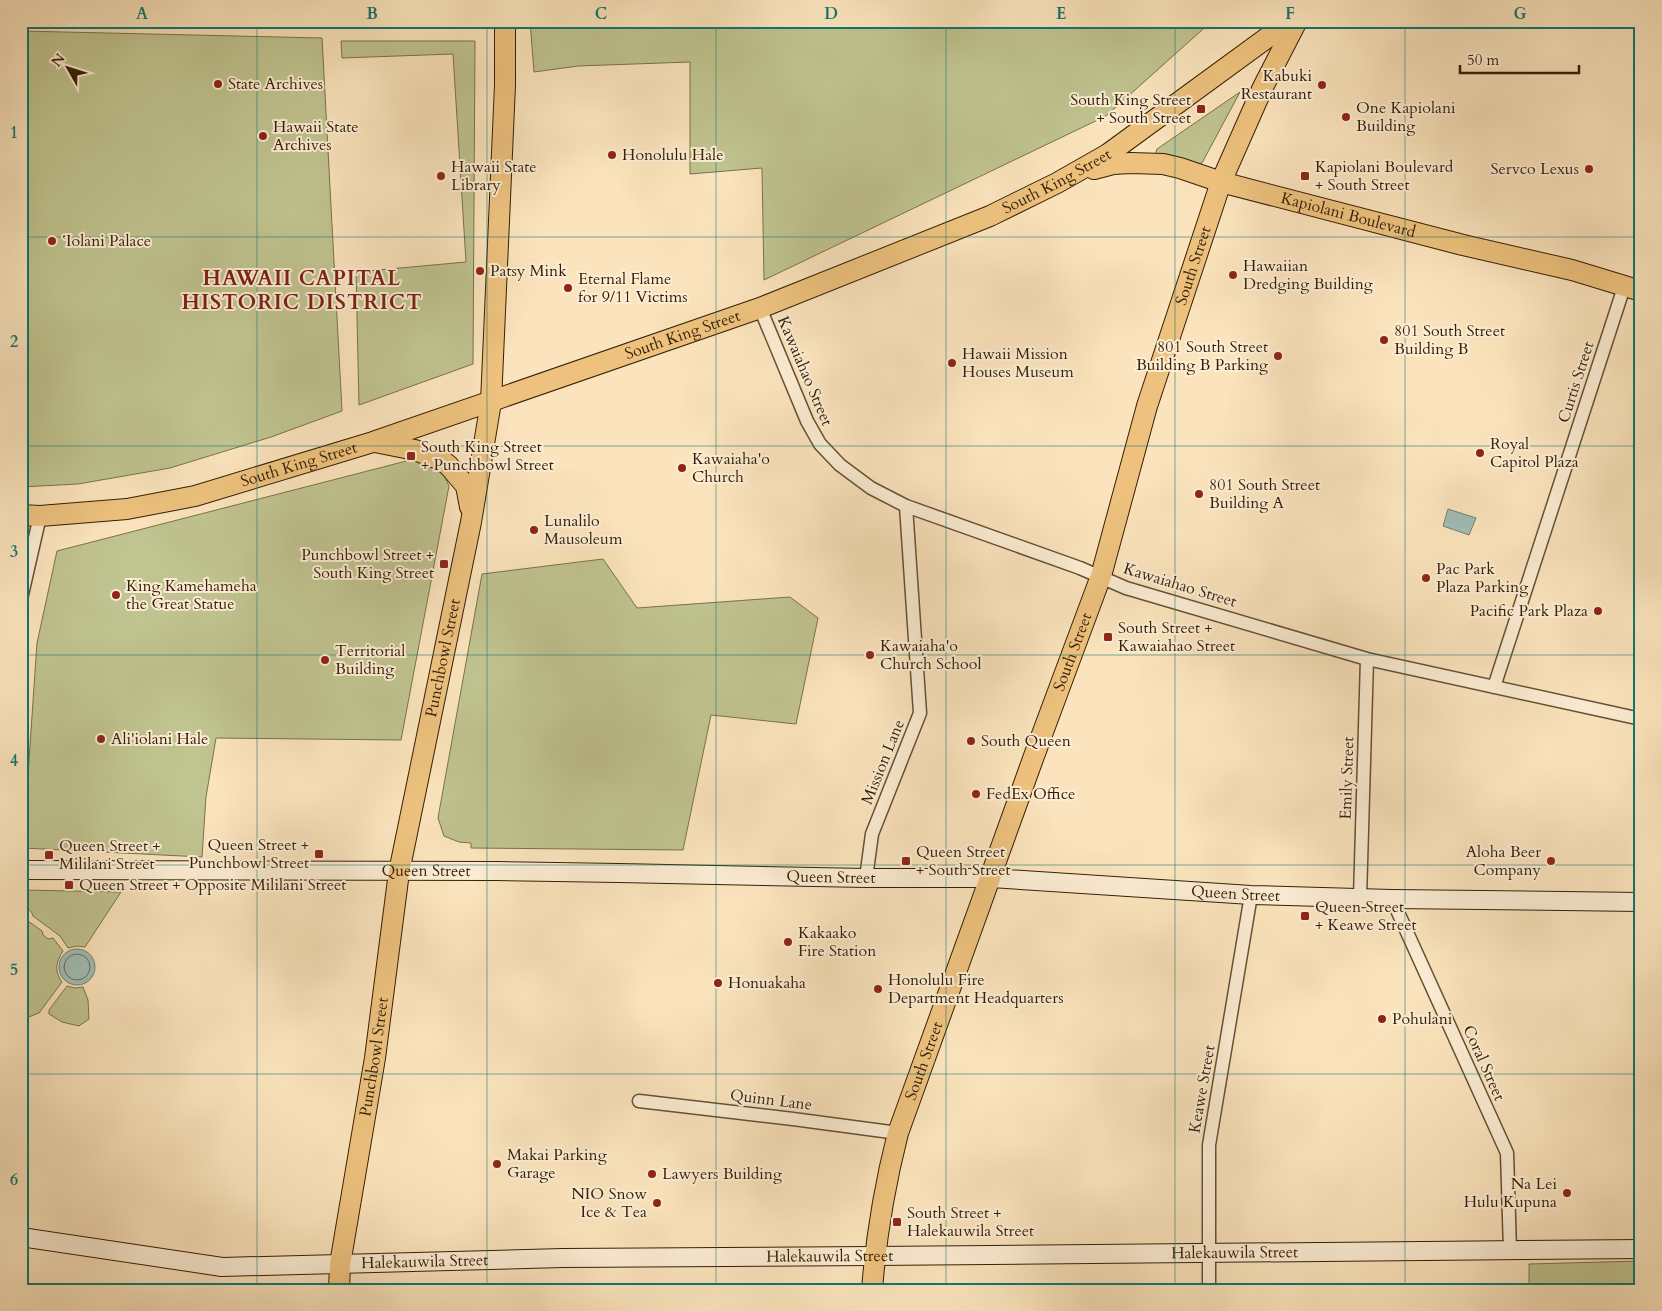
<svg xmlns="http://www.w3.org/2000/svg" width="1662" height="1311" viewBox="0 0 1662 1311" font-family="Cardo,serif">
<rect width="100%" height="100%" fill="#fbe4bd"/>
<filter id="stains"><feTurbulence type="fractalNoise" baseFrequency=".004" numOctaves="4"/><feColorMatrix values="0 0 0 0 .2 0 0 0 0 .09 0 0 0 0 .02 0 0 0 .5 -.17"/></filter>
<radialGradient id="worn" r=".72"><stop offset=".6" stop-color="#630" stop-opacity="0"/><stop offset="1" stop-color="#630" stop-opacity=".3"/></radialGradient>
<!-- green -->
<path fill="#c0c490" stroke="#7a714b" d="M530,21H1212L1106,116L764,280L762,168L690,174V62L578,66L534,72Z
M21,31L322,38L342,411L271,437L170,468L78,484L21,487Z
M341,41H475L473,364L359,405L356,272L466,262L453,54L342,58Z
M1240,92L1202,163L1197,164L1155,155L1157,149Z
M422,457L440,466L449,486L401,740L216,738L206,797L202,857L23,848L37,643L57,551Z
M603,559L637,608L790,597L818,618L796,724L711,715L683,850L471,848V843L459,842L444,836L438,818L482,574Z
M23,890L121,892L85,947L77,946L68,948L60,936L33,916C31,909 28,909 21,908V892Z
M21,916L42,931L43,935L48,939L53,938L63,951C56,962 54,971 62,982L39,1013L21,1020Z
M67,986L75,988L83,987L88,1000L89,1019L79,1026L62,1022L49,1014V1010Z
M1641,1261V1290H1529V1264Z"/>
<!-- water -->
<path fill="#a0beb7" stroke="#757e70" d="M1448,509L1476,518L1469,535L1443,526Z
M59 967a18 18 0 1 1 36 0a18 18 0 1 1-36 0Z"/>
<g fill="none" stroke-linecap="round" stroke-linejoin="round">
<!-- shore -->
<path stroke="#6a6e5e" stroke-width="1" d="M64 967a13 13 0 1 1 26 0a13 13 0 1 1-26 0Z"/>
<defs>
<path id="street" d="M760,308L807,421L820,444L840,465L871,488L906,506L1080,568L1126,588L1367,659L1641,719
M21,599L40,516
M1494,687L1624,287
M866,878L872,834L920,713L906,506
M1360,898L1367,659
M1392,899L1507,1153L1510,1250
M639,1101L793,1119L898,1133
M1209,1290V1145L1251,895"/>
<g id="secondary">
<path id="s1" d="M21,870L496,871L619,873L866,878H991L1251,895L1392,899L1641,902"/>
<path id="s2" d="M21,1237L222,1267L563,1258L874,1256L1641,1249"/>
</g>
<g id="primary">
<path id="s3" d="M1094,169L1113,164L1131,163L1163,164L1180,168L1221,182L1463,245L1572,270L1641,291"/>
<path d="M375,442L415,450L443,461L449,466L466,486L470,507"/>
<path id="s4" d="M21,515L40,516L127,509L195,496L373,442L760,308L990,216L1057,183L1108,154L1290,21"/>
<path id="s5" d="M339,1290L340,1264L375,1058L399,872L471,522L491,402L505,85V21"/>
<path id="s6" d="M872,1290C876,1237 885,1184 898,1133L1034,756L1101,576L1147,406L1221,182L1263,87L1297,21"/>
</g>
</defs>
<!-- street casing -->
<use href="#street" stroke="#665034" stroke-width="15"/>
<!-- secondary casing -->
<use href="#secondary" stroke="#341e06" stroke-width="20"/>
<!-- primary casing -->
<use href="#primary" stroke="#341e06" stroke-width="22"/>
<!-- street -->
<use href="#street" stroke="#fcedd4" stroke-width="12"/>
<!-- secondary -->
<use href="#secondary" stroke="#fcedd4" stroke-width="18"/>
<!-- primary -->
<use href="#primary" stroke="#eec27e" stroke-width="20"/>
</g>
<!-- grid -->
<path fill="none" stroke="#0f766e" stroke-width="1" stroke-opacity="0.55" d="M257,21V1290M487,21V1290M716,21V1290M946,21V1290M1175,21V1290M1405,21V1290M21,237H1641M21,446H1641M21,655H1641M21,865H1641M21,1074H1641"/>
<!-- markers -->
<g fill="#8f2418" stroke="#fcedd4" stroke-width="2">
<circle cx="218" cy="84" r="5"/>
<circle cx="1322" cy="85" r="5"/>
<rect x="1196" y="104" width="10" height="10" rx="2.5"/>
<circle cx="1346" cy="117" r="5"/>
<circle cx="263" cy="136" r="5"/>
<circle cx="612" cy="155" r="5"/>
<circle cx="1589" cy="169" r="5"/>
<circle cx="441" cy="176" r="5"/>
<rect x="1300" y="171" width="10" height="10" rx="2.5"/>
<circle cx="52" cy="241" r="5"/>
<circle cx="480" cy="271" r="5"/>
<circle cx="1233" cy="275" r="5"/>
<circle cx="568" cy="288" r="5"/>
<circle cx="1384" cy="340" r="5"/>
<circle cx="1278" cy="356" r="5"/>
<circle cx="952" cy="363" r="5"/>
<circle cx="1480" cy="453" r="5"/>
<rect x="406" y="451" width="10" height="10" rx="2.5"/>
<circle cx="682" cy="468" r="5"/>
<circle cx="1199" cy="494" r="5"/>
<circle cx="534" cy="530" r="5"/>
<rect x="439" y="559" width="10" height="10" rx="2.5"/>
<circle cx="1426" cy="578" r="5"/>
<circle cx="116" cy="595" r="5"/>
<circle cx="1598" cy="611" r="5"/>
<rect x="1103" y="632" width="10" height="10" rx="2.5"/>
<circle cx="870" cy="655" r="5"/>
<circle cx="325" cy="660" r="5"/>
<circle cx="101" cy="739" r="5"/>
<circle cx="971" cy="741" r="5"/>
<circle cx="976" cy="794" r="5"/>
<rect x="314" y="849" width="10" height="10" rx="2.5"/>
<rect x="44" y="850" width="10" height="10" rx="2.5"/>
<rect x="901" y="856" width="10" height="10" rx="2.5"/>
<circle cx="1551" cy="861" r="5"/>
<rect x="64" y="880" width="10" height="10" rx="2.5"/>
<rect x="1300" y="911" width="10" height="10" rx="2.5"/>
<circle cx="788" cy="942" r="5"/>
<circle cx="718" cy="983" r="5"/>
<circle cx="878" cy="989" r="5"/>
<circle cx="1382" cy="1019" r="5"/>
<circle cx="497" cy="1164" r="5"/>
<circle cx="652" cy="1174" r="5"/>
<circle cx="1567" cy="1193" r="5"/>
<circle cx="657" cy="1203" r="5"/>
<rect x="892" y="1217" width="10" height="10" rx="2.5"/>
</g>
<g text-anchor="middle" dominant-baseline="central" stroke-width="4" stroke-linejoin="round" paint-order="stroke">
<!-- poi labels -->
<g font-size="16" fill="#341e06" stroke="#fcedd4" text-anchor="start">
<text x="1312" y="76" text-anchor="end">Kabuki<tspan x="1312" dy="18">Restaurant</tspan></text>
<text x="228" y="84">State Archives</text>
<text x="1191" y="100" text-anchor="end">South King Street<tspan x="1191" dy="18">+ South Street</tspan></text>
<text x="1356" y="108">One Kapiolani<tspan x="1356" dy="18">Building</tspan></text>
<text x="273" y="127">Hawaii State<tspan x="273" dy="18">Archives</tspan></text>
<text x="622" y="155">Honolulu Hale</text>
<text x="451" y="167">Hawaii State<tspan x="451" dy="18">Library</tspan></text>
<text x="1315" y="167">Kapiolani Boulevard<tspan x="1315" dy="18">+ South Street</tspan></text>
<text x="1579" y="169" text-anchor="end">Servco Lexus</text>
<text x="62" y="241">ʻIolani Palace</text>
<text x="1243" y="266">Hawaiian<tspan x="1243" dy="18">Dredging Building</tspan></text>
<text x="490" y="271">Patsy Mink</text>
<text x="578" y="279">Eternal Flame<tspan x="578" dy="18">for 9/11 Victims</tspan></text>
<text x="1394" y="331">801 South Street<tspan x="1394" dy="18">Building B</tspan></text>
<text x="1268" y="347" text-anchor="end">801 South Street<tspan x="1268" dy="18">Building B Parking</tspan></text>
<text x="962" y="354">Hawaii Mission<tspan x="962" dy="18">Houses Museum</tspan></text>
<text x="1490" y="444">Royal<tspan x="1490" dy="18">Capitol Plaza</tspan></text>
<text x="421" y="447">South King Street<tspan x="421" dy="18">+ Punchbowl Street</tspan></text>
<text x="692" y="459">Kawaiaha'o<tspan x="692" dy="18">Church</tspan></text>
<text x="1209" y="485">801 South Street<tspan x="1209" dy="18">Building A</tspan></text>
<text x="544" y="521">Lunalilo<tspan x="544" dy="18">Mausoleum</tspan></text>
<text x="434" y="555" text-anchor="end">Punchbowl Street +<tspan x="434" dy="18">South King Street</tspan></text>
<text x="1436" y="569">Pac Park<tspan x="1436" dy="18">Plaza Parking</tspan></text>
<text x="126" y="586">King Kamehameha<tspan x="126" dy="18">the Great Statue</tspan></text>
<text x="1588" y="611" text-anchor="end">Pacific Park Plaza</text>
<text x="1118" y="628">South Street +<tspan x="1118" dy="18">Kawaiahao Street</tspan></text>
<text x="880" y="646">Kawaiaha'o<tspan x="880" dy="18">Church School</tspan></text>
<text x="335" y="651">Territorial<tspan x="335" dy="18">Building</tspan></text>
<text x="111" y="739">Ali'iolani Hale</text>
<text x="981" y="741">South Queen</text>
<text x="986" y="794">FedEx Office</text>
<text x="309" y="845" text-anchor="end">Queen Street +<tspan x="309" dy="18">Punchbowl Street</tspan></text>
<text x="59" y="846">Queen Street +<tspan x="59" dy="18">Mililani Street</tspan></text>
<text x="916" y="852">Queen Street<tspan x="916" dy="18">+ South Street</tspan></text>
<text x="1541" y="852" text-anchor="end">Aloha Beer<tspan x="1541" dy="18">Company</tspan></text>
<text x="79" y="885">Queen Street + Opposite Mililani Street</text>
<text x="1315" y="907">Queen Street<tspan x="1315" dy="18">+ Keawe Street</tspan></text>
<text x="798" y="933">Kakaako<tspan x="798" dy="18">Fire Station</tspan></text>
<text x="888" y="980">Honolulu Fire<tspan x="888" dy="18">Department Headquarters</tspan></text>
<text x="728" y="983">Honuakaha</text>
<text x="1392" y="1019">Pohulani</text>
<text x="507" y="1155">Makai Parking<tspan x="507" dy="18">Garage</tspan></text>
<text x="662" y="1174">Lawyers Building</text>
<text x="1557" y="1184" text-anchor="end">Na Lei<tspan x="1557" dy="18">Hulu Kupuna</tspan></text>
<text x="647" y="1194" text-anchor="end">NIO Snow<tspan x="647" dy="18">Ice &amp; Tea</tspan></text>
<text x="907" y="1213">South Street +<tspan x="907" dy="18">Halekauwila Street</tspan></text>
</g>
<!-- street labels -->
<g font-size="16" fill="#341e06" stroke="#fcedd4">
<text stroke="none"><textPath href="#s4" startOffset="1094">South King Street</textPath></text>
<text stroke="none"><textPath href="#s3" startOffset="262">Kapiolani Boulevard</textPath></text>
<text stroke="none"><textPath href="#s6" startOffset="1076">South Street</textPath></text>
<text stroke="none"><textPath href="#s4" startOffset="689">South King Street</textPath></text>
<text transform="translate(805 371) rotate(67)">Kawaiahao Street</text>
<text transform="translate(1576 382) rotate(-72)">Curtis Street</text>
<text stroke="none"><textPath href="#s4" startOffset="284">South King Street</textPath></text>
<text transform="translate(1180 585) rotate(17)">Kawaiahao Street</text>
<text stroke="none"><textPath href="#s6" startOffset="671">South Street</textPath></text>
<text stroke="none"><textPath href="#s5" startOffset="641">Punchbowl Street</textPath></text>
<text transform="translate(883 762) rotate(-68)">Mission Lane</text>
<text transform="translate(1347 778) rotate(-88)">Emily Street</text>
<text stroke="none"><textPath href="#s1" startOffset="405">Queen Street</textPath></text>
<text stroke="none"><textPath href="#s1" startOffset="810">Queen Street</textPath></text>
<text stroke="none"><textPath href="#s1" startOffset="1215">Queen Street</textPath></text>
<text stroke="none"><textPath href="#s5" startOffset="236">Punchbowl Street</textPath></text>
<text stroke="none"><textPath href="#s6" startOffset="236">South Street</textPath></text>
<text transform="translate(1484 1063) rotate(66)">Coral Street</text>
<text transform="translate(1202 1089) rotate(-80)">Keawe Street</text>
<text transform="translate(771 1100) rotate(7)">Quinn Lane</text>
<text stroke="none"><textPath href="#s2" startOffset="1216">Halekauwila Street</textPath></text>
<text stroke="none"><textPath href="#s2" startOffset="811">Halekauwila Street</textPath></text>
<text stroke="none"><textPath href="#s2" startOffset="406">Halekauwila Street</textPath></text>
</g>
<!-- district labels -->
<g font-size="21" font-weight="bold" letter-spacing="1" fill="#7a1f14" stroke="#fcedd4">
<text x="302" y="278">HAWAII CAPITAL<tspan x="302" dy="24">HISTORIC DISTRICT</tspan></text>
</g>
</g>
<!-- margin -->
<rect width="1662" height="1311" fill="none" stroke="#fbe4bd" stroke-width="55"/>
<!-- north arrow -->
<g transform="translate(68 68) rotate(309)" stroke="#fcedd4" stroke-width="4" paint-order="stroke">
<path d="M0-4L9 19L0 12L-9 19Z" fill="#341e06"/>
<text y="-8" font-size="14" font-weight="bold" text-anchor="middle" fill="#341e06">N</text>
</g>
<!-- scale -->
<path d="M1460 65v8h119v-8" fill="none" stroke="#341e06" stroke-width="2.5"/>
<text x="1467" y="65" font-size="15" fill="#341e06" stroke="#fcedd4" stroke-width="4" paint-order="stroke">50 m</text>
<rect x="28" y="28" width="1606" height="1256" fill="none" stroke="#0f766e" stroke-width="2"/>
<g font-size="16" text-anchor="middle" font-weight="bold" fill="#0f766e">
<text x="142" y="19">A</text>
<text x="372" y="19">B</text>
<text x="601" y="19">C</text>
<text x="831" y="19">D</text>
<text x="1061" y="19">E</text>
<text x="1290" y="19">F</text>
<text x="1520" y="19">G</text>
<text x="14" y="138">1</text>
<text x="14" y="347">2</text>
<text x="14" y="557">3</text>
<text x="14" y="766">4</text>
<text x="14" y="975">5</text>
<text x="14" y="1185">6</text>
</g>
<rect width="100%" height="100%" filter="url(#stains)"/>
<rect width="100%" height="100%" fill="url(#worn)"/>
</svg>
